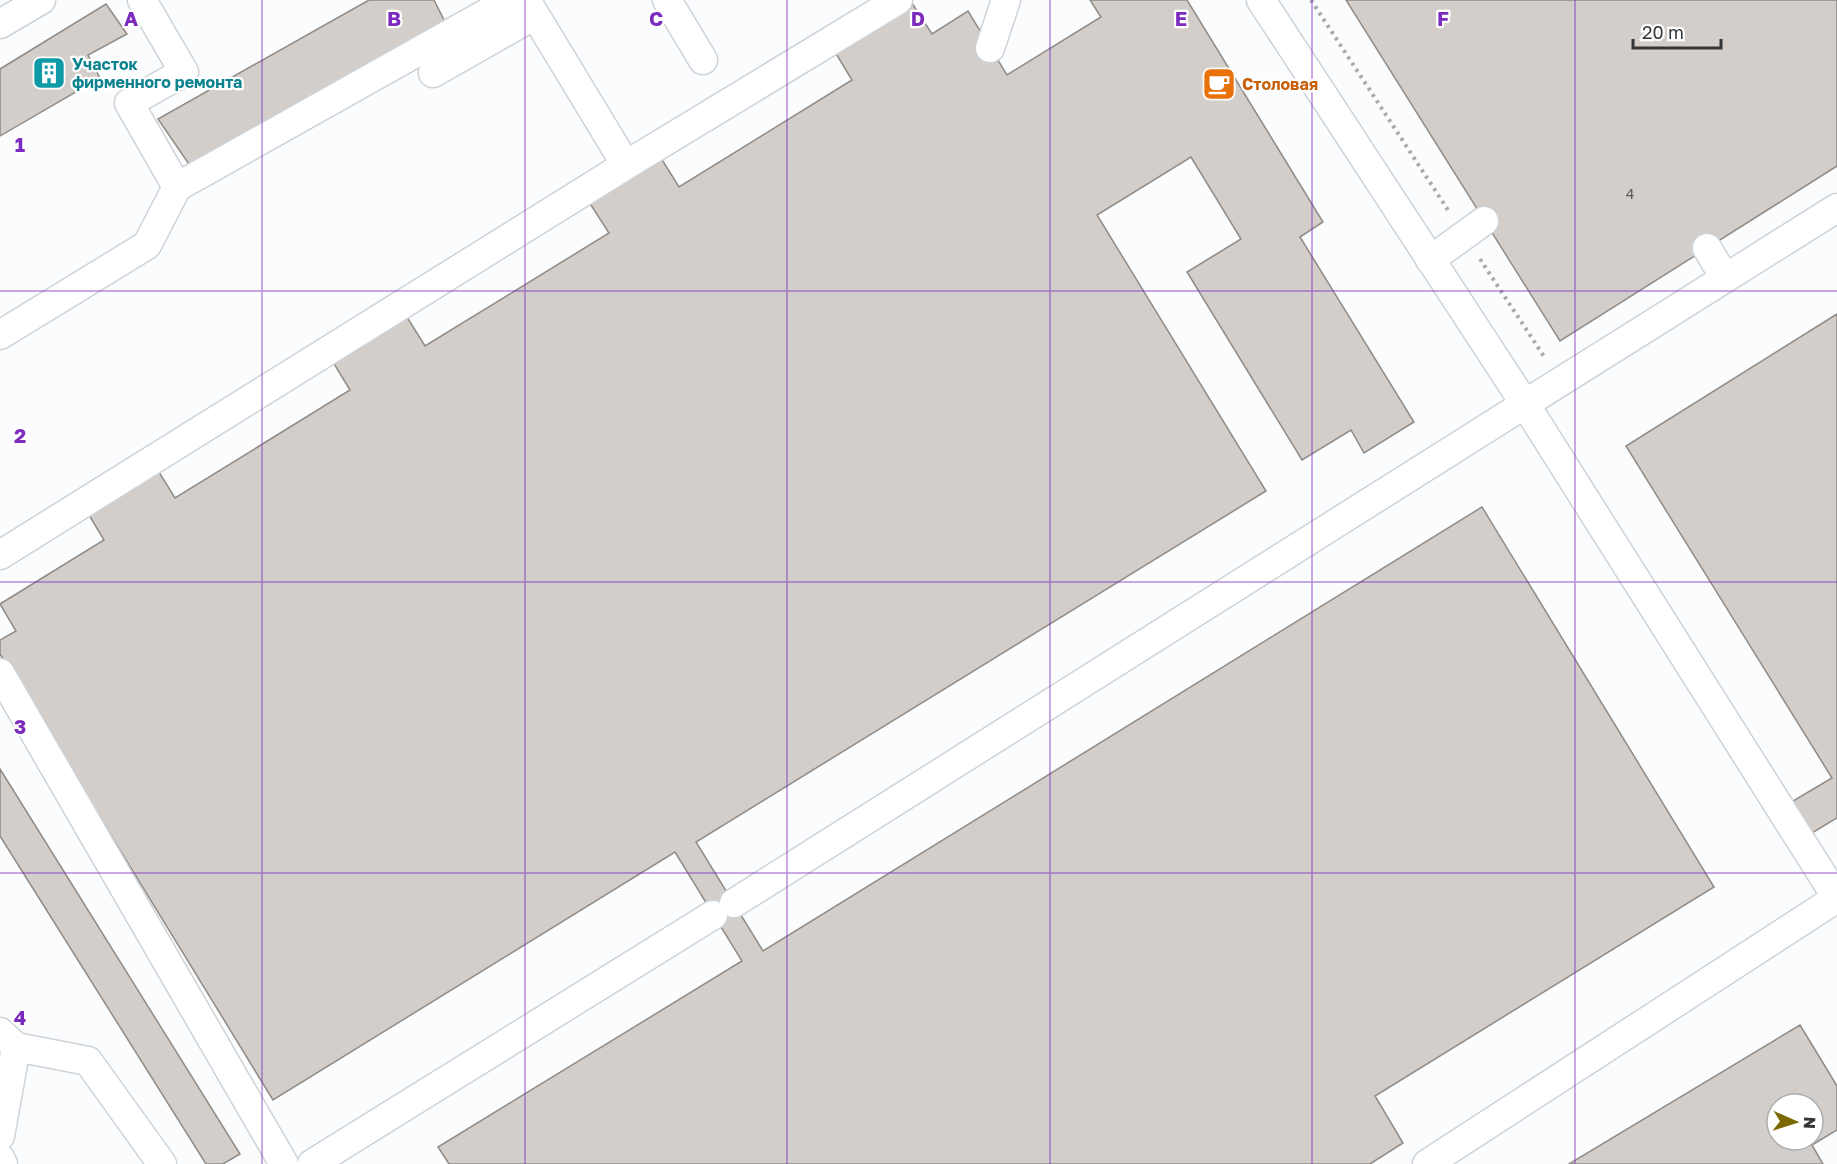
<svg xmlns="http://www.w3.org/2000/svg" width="1837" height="1164" viewBox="0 0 1837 1164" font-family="'Golos Text',sans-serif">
<rect width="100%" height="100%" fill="#fafcfe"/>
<!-- building -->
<path fill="#d3cec9" stroke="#908b86" stroke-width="1.5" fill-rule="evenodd" d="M369,0H434L445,22L193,170L158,119Z
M910,0L932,34L968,11L1007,75L1101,17L1090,0H1187L1323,222L1300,237L1414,422L1364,453L1351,430L1302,460L1187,272L1241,239L1191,157L1097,215L1266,491L696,842L763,951L1482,507L1714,887L1375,1096L1403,1143L1370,1164H449L438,1147L742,961L675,852L273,1100L0,654V640L16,631L0,604L104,540L89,515L159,472L175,498L350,390L333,362L407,317L425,346L609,233L589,202L661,158L679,187L852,80L832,47Z
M1346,0H1837V166L1560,341Z
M106,4L127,34L88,55L100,78L0,136V69Z
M1837,314V818L1812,833L1793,801L1832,778L1626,446Z
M0,769L240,1154L223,1164H206L0,836Z
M1800,1025L1837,1086V1130L1812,1145L1823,1164H1569ZM1777,1104H1813V1140H1777Z"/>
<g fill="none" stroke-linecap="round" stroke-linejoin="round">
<defs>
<path id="minor" d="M142,0L184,72L129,103L177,187L510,0
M526,0L626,165L898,0
M667,0L703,60
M1261,0L1525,404L1837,208
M0,24L41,0
M990,48L1006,0
M433,73L535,15
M1707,248L1725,278
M1430,260L1484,221
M0,335L147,245L177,187
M0,555L626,165
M0,673L284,1164
M734,903L1525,404L1837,898
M0,1032L16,1047L0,1136
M16,1047L88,1061L162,1164
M0,1158L3,1164
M312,1164L713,915
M1427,1164L1837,898"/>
</defs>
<!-- minor casing -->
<use href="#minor" stroke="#cdd3d8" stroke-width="31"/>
<!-- path -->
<path stroke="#a8aaac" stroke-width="4" stroke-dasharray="3 4.5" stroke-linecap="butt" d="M1311,0L1448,210
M1480,259L1545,358"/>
<!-- minor -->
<use href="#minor" stroke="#fff" stroke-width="28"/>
</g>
<!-- grid -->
<path fill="none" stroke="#7b2cbf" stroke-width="1.5" stroke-opacity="0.55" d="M262,0V1164M525,0V1164M787,0V1164M1050,0V1164M1312,0V1164M1575,0V1164M0,291H1837M0,582H1837M0,873H1837"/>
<!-- icons -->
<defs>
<symbol id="building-square" viewBox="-11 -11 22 22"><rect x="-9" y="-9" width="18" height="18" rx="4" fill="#0f9aa8" stroke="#fff"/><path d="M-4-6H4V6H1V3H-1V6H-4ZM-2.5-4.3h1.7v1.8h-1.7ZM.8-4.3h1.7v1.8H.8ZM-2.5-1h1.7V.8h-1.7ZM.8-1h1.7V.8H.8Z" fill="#fff"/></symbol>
<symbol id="cafe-square" viewBox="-11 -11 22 22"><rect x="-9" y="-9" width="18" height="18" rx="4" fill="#e8710a" stroke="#fff"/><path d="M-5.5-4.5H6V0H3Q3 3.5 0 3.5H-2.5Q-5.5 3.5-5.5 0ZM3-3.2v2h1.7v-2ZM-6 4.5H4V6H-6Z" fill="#fff"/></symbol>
</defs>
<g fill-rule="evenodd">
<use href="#building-square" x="30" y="54" width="38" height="38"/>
<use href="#cafe-square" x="1200" y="65" width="38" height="38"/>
</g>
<g text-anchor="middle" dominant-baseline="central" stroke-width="4.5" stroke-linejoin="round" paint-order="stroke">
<!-- number labels -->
<g font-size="14" fill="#5b5b5c">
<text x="1630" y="193">4</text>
</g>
<!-- culture labels -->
<g font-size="16" font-weight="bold" fill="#0d838f" stroke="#fff" text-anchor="start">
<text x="72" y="64">Участок<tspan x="72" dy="18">фирменного ремонта</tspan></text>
</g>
<!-- food labels -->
<g font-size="16" font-weight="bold" fill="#c56008" stroke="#fff" text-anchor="start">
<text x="1242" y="84">Столовая</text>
</g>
</g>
<g font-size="20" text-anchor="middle" font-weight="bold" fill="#7b2cbf" stroke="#fff" stroke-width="4.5" stroke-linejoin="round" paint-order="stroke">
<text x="131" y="26">A</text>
<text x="394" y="26">B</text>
<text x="656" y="26">C</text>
<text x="918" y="26">D</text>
<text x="1181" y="26">E</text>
<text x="1443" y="26">F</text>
<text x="20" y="152">1</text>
<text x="20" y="443">2</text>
<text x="20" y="734">3</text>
<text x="20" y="1025">4</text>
</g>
<!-- north arrow -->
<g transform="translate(1795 1122) rotate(93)"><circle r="28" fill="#ffffff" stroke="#adaeaf" stroke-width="1.5"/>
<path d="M0-4.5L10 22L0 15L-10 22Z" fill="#7a6800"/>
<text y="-9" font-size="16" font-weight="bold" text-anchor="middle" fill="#333537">N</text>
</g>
<!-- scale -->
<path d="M1633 39v9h88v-9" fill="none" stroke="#333537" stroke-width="3"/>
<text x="1642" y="39" font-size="18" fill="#333537" stroke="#ffffff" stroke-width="4.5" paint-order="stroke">20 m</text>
</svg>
